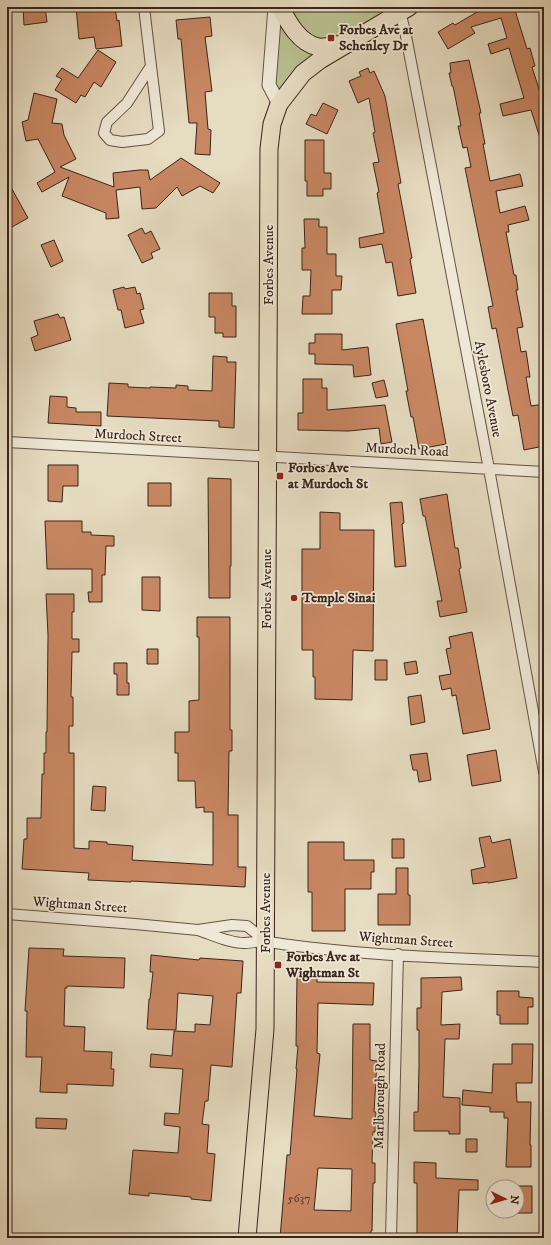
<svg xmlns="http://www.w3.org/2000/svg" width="551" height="1245" viewBox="0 0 551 1245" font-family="'IM FELL DW Pica',serif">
<rect width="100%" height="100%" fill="#e6dcc1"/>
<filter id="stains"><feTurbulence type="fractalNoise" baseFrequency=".005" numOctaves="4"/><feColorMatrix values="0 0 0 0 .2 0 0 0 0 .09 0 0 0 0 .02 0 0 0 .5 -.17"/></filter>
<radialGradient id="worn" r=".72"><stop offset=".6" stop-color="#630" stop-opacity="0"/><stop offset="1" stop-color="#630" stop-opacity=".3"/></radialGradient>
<!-- green -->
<path fill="#b9bf90" stroke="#7a7256" d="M275,7H409L320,60L279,104L269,78Z"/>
<!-- building -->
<path fill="#c88763" stroke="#3a241b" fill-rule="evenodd" d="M23,7H45L47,22L24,25Z
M76,7H115L117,21L119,20L122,46L96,49L94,37L79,39Z
M495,7H514L527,49L530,48L535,66L532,67L544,105V144H542L531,110L503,116L500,104L524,98L509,48L491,54L488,44L507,38L501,18L471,27L475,33L448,49L438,32L453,23L455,25L477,12Z
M210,17L212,36L205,37L212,91L205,92L208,129L211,130L210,155L195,154L197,123H189L181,39H178L176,20Z
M98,50L116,62L101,87L94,82L85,97L81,95L76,103L55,90L62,79L56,76L62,68L78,78Z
M469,60L481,113H479L485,144H483L490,181L520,174L523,186L496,191L500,213L525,206L529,220L508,225L509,232H506L514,275H516L518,290H516L523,327L517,328L521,352L526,351L530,377H526L531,406L544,404V446L524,450L518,415L513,416L496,328L492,329L488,307L493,306L465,168L471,167L467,147L463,148L458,126H461L453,86H452L449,73H451L450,63Z
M368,68L370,73L374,71L385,96L401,183L398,184L412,258L410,259L416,293L398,296L392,262L386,263L382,244L360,248L359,238L384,233L377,193L379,192L373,163L379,162L373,133L375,132L369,98L358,103L349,81L361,76L359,72Z
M34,93L57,99L52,123L62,124L64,135L76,159L60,167L114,187L113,173L139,170H148L150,180L181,158L220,183L213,193L200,186L182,196L177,187L156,208L142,209L140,187L116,190L119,218L106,219V213L62,196L69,177L42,192L37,183L55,172L38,139L26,141L22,122L28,120Z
M323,103L338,110L327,134L306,124L311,114L316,116Z
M305,140H324V173H331V189H323V196H307V181H305Z
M7,180L28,218L12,227L7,218Z
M304,219H319V227H327V254H336V276H342L341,290H332V314H302L303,296H310L311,270H302V248H305Z
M142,228L145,234L151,231L160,249L151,253L153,258L142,263L128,235Z
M54,240L63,261L51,267L41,245Z
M124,287L125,289L135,287L137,294L140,293L144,309L140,310L144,323L125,328L121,310H118L113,290Z
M209,293H232V306H236V337H223V333H215V317H209Z
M58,314L60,318L64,317L71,340L35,351L31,338L38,335L34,321Z
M423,319L446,444L419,449L413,417H411L406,391H408L396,324Z
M315,334H342V350L368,347L371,375L354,377L353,365L315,364V354H309V343H315Z
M213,356L227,357V362H236L234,428L219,427V421L107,416L109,383L128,384V387L150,388V387L176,388V385L188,386V390L212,391Z
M303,379H322V388H327V410L385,405L392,442L381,444L379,428L349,431L298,430V413H303Z
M384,380L388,396L376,398L372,383Z
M50,396L67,397V407L76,408V412H101V426L48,423Z
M48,465H78V486H63L62,502L48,501Z
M208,478L231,479V566H230V598H209Z
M148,483H171V506H148Z
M447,494L455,548H458L461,568L459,569L467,612L440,617L437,601H442L425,516H423L420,499Z
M402,502L404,523L402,524L406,566L395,567L390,503Z
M320,512L340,513V530H374L373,651L353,650L352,700L315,699V677H313V650H302V549H320Z
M45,521H82V532H91V535L114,536V546H106L105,575H102V602H89L88,592H92V569H47Z
M142,577H160V611L142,610Z
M46,594H74V612H72V639H79V652H72L71,697H73V726H69V753H74V848L89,849V841L107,842V844L133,846L132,860L213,865V812H204V807L196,808L195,781H178V753H175V732H189V701L199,700V637H197V617H230V730H232V751H229L228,815H238V867H246L245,887L131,881V882L88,880L89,873L22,869L24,839H27V818H41L42,774H44V753H46V732H47L48,635Z
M472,632L490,729L463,734L456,695L452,696L451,688L442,690L439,676L451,674L446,649L451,648L449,637Z
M147,649H158V664H147Z
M375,660H387V680H375Z
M416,661L418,673L406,675L404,663Z
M114,663H127V683H129V695H117V674H114Z
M421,695L425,722L411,725L408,697Z
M496,750L501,781L472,786L467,755Z
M427,753L431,780L419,782L417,770H413L410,755Z
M93,786L106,787L105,811L91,810Z
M490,836L492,843L510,839L517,878L488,883V882L473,884L471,870L485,867L479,838Z
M392,839H404V858H392Z
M308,842H344V860H374V872H371V889H345V931H312V892H308Z
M396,868H408V895H410V925H378V894H396Z
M29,948L64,949L63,956L125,958L124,988L67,986V988H65L64,1026L85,1027L84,1051L112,1052L111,1069H114L113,1086L67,1084V1093L40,1092L42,1057H26L27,1011H25Z
M151,955L199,960L200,958L243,961L241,993H237L232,1067L211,1065L208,1101H205L202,1124L209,1125L207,1153L215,1154L211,1201L191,1199V1197L149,1193V1196L129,1194L133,1150L178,1153L180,1127L164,1125L165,1113L179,1114L183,1069L150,1067L151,1054L172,1056L174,1031L195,1032V1024L210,1025L213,996L178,993L176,1030L147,1029L149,999H150L153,972H150Z
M297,976L317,977V982L374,983L373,1005L318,1003L317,1053L320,1054L314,1116L352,1119L353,1024H370V1060L377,1061L374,1112H376L375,1132H373L372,1163H375V1183H373L372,1231H371L370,1238H280L287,1155H290L297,1069H296L298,1046H296ZM318,1168L352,1169L351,1211L314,1210Z
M461,977L462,990L442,992L441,1025L460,1024L459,1039H445L443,1097L460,1098V1134H449V1131H414V1112H418L419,1065V1030H417V1008H421V978Z
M497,991H519V997L533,998V1007H528V1024H500V1015H497Z
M512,1044H533L532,1083H516L517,1102H531L530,1145H531V1167H506L508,1118H504V1112H490V1107L462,1105L463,1090L492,1093L493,1064H512Z
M36,1118L67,1119L66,1129L36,1128Z
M466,1139H477V1152H466Z
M414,1162L436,1163V1178L478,1180V1190H459L457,1238H447V1236H417V1183H414Z
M517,1186H532V1213H517Z"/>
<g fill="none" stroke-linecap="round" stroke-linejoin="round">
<defs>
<path id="minor" d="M144,7L151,66
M400,12L405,31L489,469L544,772
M151,66L159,131L148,139L122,142L110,140L104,133L107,122L127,103Z
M7,442L544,472
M7,914L135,924L198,930L232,925L247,926L266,941
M198,930C213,935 229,943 244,943C252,943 261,940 269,942C359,956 453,958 544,962
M391,1238L398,954"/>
<path id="tertiary" d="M275,7L269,85L279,104"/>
<path id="primary" d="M280,7C288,22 299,43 318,47C325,48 335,45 343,44
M247,1238L265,1029L269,149L272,124L279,104L303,73L320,60L409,7"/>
</defs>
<!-- minor casing -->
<use href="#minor" stroke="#655244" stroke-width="12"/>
<!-- tertiary casing -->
<use href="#tertiary" stroke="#655244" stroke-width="15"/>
<!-- primary casing -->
<use href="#primary" stroke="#3a241b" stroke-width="19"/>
<!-- minor -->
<use href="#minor" stroke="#efe8d7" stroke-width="10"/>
<!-- tertiary -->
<use href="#tertiary" stroke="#efe8d7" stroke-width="13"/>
<!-- primary -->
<use href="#primary" stroke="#e6dcc1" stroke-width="17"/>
</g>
<!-- markers -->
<g fill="#8f2418" stroke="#efe8d7" stroke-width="1.5">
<rect x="327" y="34" width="8" height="8" rx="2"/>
<rect x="276" y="472" width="8" height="8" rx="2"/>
<circle cx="294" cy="598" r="4"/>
<rect x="274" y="961" width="8" height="8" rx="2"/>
</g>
<g text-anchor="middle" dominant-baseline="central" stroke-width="3.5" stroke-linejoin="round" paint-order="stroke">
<!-- number labels -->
<g font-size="12" fill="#5e3d2d">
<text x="299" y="1198">5637</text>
</g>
<!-- poi labels -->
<g font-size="14" font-weight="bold" fill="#3a241b" stroke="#efe8d7" text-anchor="start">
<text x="339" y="30">Forbes Ave at<tspan x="339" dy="16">Schenley Dr</tspan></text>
<text x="288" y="468">Forbes Ave<tspan x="288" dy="16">at Murdoch St</tspan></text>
<text x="302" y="598">Temple Sinai</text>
<text x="286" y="957">Forbes Ave at<tspan x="286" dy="16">Wightman St</tspan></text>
</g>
<!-- street labels -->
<g font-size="14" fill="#3a241b" stroke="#efe8d7">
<text transform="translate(269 265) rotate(-90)">Forbes Avenue</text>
<text transform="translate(488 389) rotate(79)">Aylesboro Avenue</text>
<text transform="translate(138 436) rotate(3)">Murdoch Street</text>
<text transform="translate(407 450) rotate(3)">Murdoch Road</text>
<text transform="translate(267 589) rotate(-90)">Forbes Avenue</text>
<text transform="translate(80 905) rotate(4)">Wightman Street</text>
<text transform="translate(266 913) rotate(-90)">Forbes Avenue</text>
<text transform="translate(406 940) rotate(4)">Wightman Street</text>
<text transform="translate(380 1096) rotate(-89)">Marlborough Road</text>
</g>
</g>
<!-- margin -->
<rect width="551" height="1245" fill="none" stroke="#e6dcc1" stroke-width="24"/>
<rect x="8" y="8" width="535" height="1229" fill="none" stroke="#3a241b" stroke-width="2"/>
<rect x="12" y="12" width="527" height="1221" fill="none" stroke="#3a241b"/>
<!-- north arrow -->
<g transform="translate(505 1199) rotate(95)"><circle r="19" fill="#efe8d7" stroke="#a79a8c"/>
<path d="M0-3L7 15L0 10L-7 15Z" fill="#8f2418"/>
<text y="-6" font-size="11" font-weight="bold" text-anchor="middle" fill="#3a241b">N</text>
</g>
<rect width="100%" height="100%" filter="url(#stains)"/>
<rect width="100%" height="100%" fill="url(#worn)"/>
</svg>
